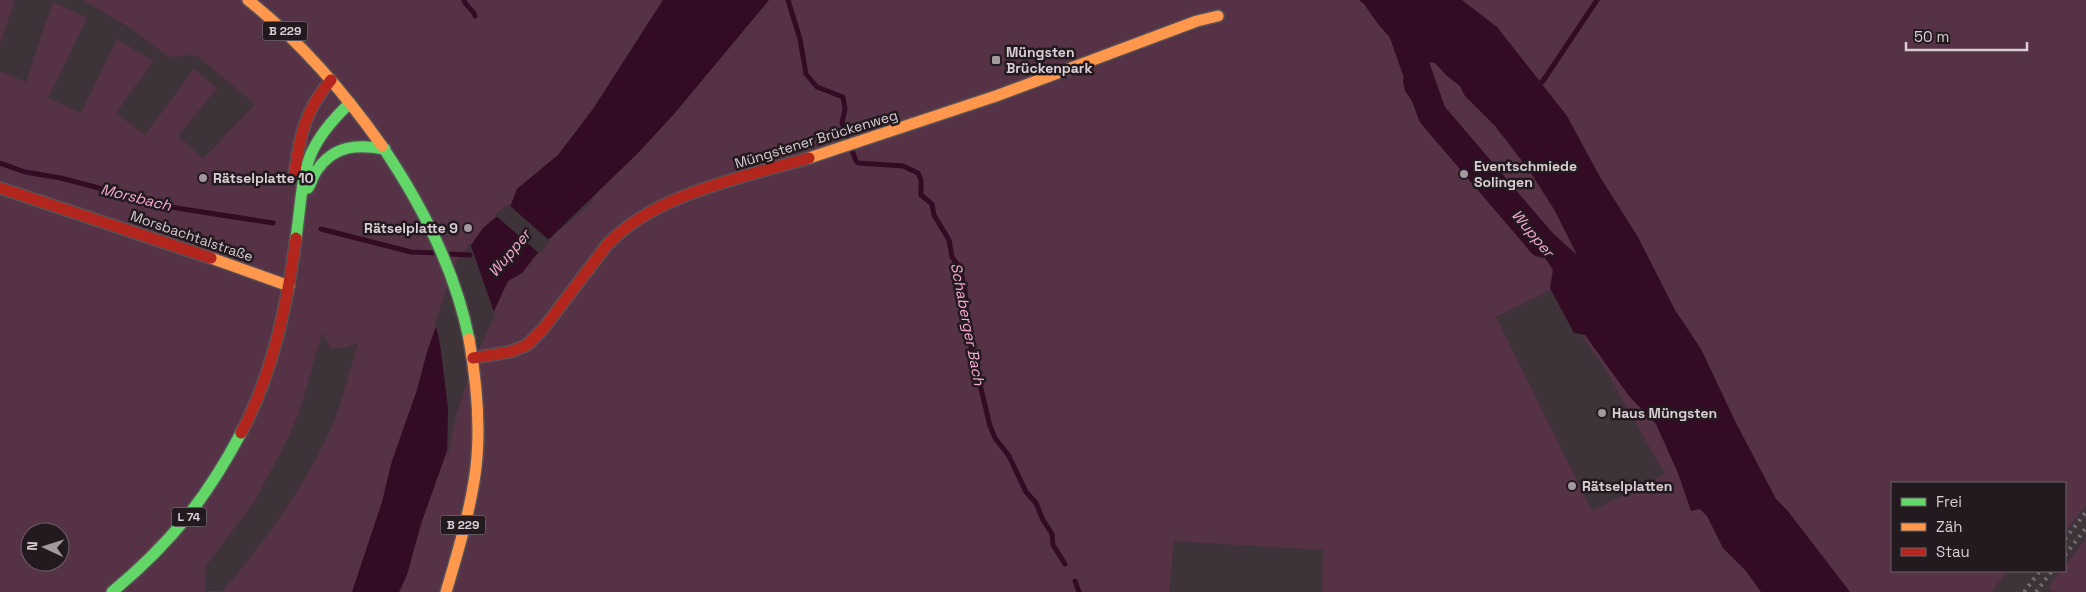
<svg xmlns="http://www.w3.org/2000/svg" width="2086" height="592" viewBox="0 0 2086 592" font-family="'Space Grotesk',sans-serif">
<rect width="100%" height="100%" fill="#3e3339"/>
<!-- green -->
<path fill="#563246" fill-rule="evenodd" d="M0,0H15L0,43Z
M83,0H663L593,109L558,155L517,189L511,205L483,228L458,264L427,352L417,390L392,461L382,502L352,592H0V72L26,82L53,2L87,18L48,98L81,113L117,39L153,61L116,113L145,135L194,69L217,88L178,136L203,159L255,104L196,55L169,57L129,27ZM322,333L331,348H343L358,343C349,373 342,405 329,433C302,491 264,542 223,591H206L205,567L253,504L285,444L299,413ZM30,532H60V562H30Z
M740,0H2086V505L2065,532V483H1892V571H2008L1992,590L1994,592H1322L1323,550L1174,541L1169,592H399L407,575L421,524L471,360L508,281L522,273L547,241L590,204L644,115ZM1550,290L1604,367L1665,474L1592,511L1496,317Z
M2086,539V592H2054L2048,587L2061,571H2065V566Z"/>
<!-- water -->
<path fill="#330b24" d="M663,0H769L674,114L638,153L547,241L522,273L508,281L471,360L452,418L447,451L421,524L407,575L399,592H352L382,502L392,461L417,390L427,352L458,264L483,228L511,205L517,189L558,155L593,109Z
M1359,0H1462L1497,27L1567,116L1600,177L1638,237L1675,310L1701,349L1736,423L1776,499L1787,510L1850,592H1761L1746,571L1723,548L1707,516L1700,509L1691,511L1678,473L1656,424L1629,396L1585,335L1574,333L1550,288L1553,270L1516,213L1523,206L1577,255L1555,211L1529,170L1495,126L1465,96L1460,86L1446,75L1435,63L1413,60L1400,49L1378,24L1364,4Z
M1406,63L1424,67L1434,85L1447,119L1430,127L1405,91L1403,81Z"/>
<!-- pier -->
<path fill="#3e3339" d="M508,204L550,241L540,254L495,215Z
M470,243L495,315L474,361L455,419L447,459L448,408L440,344L435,322L456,263Z"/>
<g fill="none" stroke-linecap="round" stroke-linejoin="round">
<!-- stream -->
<path stroke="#330b24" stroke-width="5" d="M464,0C466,7 473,9 475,16
M788,0L800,39L806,74L817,87L843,97L845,109L842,123L856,161L858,163L903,166L918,173L921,180V195L932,204L934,215L949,240L952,257L960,268L965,290L968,334L990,426L995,438L1009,456L1026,492L1036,503L1043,520L1052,534L1053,545L1065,564
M1535,87L1543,81L1597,0
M0,163L25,172L61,178L170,207L273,223
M321,229L411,252L437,253
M448,254L470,255
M1075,581L1079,592"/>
<!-- river -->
<path stroke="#330b24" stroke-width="29" d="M1392,0L1432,114L1542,243"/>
<defs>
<path id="fast" d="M382,146C422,205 455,269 469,339
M308,188C312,182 313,175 317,170C334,145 358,144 385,149
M296,238C305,174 299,151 350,103
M112,592C170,544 206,499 241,433"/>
<path id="slow" d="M248,0C300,41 344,92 382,146
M809,158L996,96L1197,21L1218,16
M211,258L289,286
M446,592C458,552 474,498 477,457C480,418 476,378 469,339"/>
<path id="jam" d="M295,171C300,134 306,109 331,80
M0,188L211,258
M473,358L510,352L527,345L543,329L607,245C654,194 744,177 809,158
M241,433C273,373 287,305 296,238"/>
</defs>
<!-- fast casing -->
<use href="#fast" stroke="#595055" stroke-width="14"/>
<!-- slow casing -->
<use href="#slow" stroke="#595055" stroke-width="14"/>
<!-- jam casing -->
<use href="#jam" stroke="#595055" stroke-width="14"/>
<!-- fast -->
<use href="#fast" stroke="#63d668" stroke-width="11"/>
<!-- slow -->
<use href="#slow" stroke="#ff974d" stroke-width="11"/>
<!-- jam -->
<use href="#jam" stroke="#b3261e" stroke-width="11"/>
<!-- rail -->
<path stroke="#756a70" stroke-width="4" stroke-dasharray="2.5 5" stroke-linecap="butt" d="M2065,539L2086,512
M2065,555L2086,528
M2024,592L2040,571
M2036,592L2052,571"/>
</g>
<!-- markers -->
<g fill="#a3989e" stroke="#231a1f" stroke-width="2">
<rect x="991" y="55" width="10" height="10" rx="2.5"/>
<circle cx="1464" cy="174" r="5"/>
<circle cx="203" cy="178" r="5"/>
<circle cx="468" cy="228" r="5"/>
<circle cx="1602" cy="413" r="5"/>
<circle cx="1572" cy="486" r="5"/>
</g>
<g text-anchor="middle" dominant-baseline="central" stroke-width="5" stroke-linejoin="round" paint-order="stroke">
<!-- shield labels -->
<g fill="#231a1f" stroke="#a3989e" stroke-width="1">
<rect x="262.5" y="21.5" width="45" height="19" rx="4"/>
<rect x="171.5" y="507.5" width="35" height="19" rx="4"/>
<rect x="440.5" y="515.5" width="45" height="19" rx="4"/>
</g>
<g font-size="12" font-weight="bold" fill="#daced4">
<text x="285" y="31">B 229</text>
<text x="189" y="517">L 74</text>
<text x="463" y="525">B 229</text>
</g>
<!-- poi labels -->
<g font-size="14" font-weight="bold" fill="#daced4" stroke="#231a1f" text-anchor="start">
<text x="1006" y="52">Müngsten<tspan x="1006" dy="16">Brückenpark</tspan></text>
<text x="1474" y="166">Eventschmiede<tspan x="1474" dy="16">Solingen</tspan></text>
<text x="213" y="178">Rätselplatte 10</text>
<text x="458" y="228" text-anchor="end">Rätselplatte 9</text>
<text x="1612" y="413">Haus Müngsten</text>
<text x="1582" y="486">Rätselplatten</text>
</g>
<!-- street labels -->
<g font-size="14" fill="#daced4" stroke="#231a1f">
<text transform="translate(816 139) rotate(-17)">Müngstener Brückenweg</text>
<text transform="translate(192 236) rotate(19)">Morsbachtalstraße</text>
</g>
<!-- water labels -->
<g font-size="15" font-style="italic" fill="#faaad5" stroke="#231a1f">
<text transform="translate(136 197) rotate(14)">Morsbach</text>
<text transform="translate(1533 233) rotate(50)">Wupper</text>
<text transform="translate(509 253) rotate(-50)">Wupper</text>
<text transform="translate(968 324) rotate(79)">Schaberger Bach</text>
</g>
</g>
<!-- legend -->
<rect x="1891" y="482" width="175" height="90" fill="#231a1f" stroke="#6c6267"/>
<rect x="1901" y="498" width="25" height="8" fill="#63d668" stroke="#6c6267"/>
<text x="1936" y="507" font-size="15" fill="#daced4">Frei</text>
<rect x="1901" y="523" width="25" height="8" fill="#ff974d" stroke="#6c6267"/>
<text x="1936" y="532" font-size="15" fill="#daced4">Zäh</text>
<rect x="1901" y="548" width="25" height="8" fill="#b3261e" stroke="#6c6267"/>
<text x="1936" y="557" font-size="15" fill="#daced4">Stau</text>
<!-- north arrow -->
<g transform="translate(45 547) rotate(274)"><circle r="24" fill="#231a1f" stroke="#6c6267"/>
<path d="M0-4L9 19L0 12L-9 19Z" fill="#a3989e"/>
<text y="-8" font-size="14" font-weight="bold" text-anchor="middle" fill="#daced4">N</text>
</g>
<!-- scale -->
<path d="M1906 42v8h121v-8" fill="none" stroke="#daced4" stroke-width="2.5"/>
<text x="1914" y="42" font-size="15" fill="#daced4" stroke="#231a1f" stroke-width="4" paint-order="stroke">50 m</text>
</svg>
